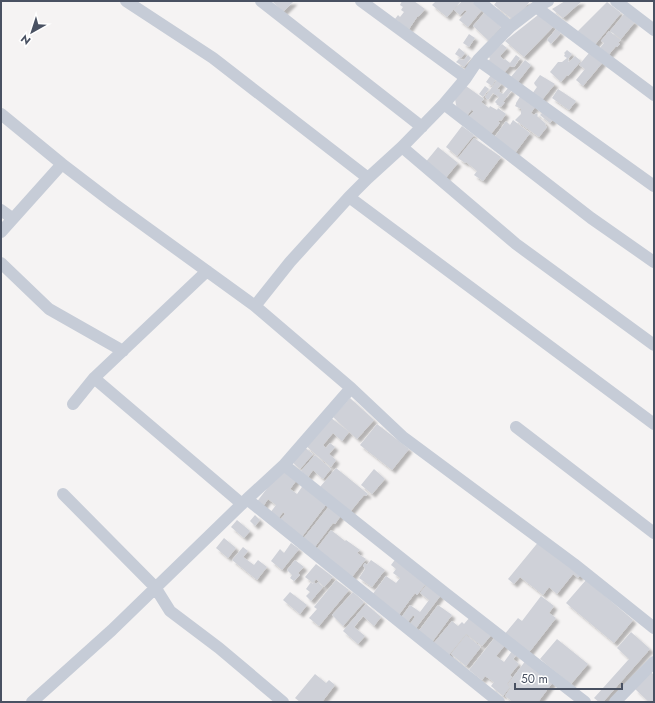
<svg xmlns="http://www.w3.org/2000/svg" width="655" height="703" viewBox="0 0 655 703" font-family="Jost,sans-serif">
<defs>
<filter id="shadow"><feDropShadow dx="3.5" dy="3.5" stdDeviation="1" flood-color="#0004"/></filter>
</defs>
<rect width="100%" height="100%" fill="#f5f3f3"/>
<!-- building -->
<path fill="#cfd1d8" filter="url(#shadow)" d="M274,1H294L283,12L273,2Z
M402,1H414L425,9L420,15L417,17L409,29L395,19L398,15L400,17L404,12L401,10L403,7L400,5Z
M436,1H461L447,17L432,5Z
M462,1H472L482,10L468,27L459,20L467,11L465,10L460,15L454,10Z
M497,1H530L515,21L494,5Z
M565,1H582L563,18L552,9Z
M607,2L621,13L593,47L576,33Z
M485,12L501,27L489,41L473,26Z
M624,14L635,22L621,39L610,31Z
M538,15L554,26L524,57L505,41Z
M556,29L561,33L551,44L547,40Z
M609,31L621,40L618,43L620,44L617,47L616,46L607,57L599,49L604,43L601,41Z
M469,34L475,38L469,47L463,43Z
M502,44L507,48L500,56L504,60L505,59L510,63L516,55L520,58L514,67L510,66L502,75L487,62L490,59L489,57L491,53Z
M459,48L465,53L461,58L455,54Z
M567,50L572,54L568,59L569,60L568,62L570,61L575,56L581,61L568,76L567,75L561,82L550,72L558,62H562L567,58L564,56L565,54L564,53Z
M589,53L603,62L583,86L576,80L585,69L579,65Z
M468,55L471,58L464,67L456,62L459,59L464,60Z
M525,60L531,65L517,83L510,78Z
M491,75L496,79L492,86L486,82Z
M540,75L555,84L541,101L532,94L537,87L535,85L534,83Z
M497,80L502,83L497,89L500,90L499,92L503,94L508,88L512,90L503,102H505L501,107L496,104H497L495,102L499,97L493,93L488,100L485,97Z
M466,86L484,99L481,102L489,108L490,106L497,110L498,108L506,114L501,121L500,120L498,122L500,123L490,135L469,116L473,112V111L472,109L466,117L457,110L455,99Z
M485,86L489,89L483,97L479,94Z
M558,89L576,101L569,110L552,98Z
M521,95L554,119L550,123L540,115L542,113L535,107L531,113L534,115L536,113L538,115L537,116L546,124L545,125L547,127L539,137L515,120L521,114V109L515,106L516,104V103Z
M513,120L530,133L515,153L494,138L506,121L510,125Z
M462,126L474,135L457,156L446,147Z
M474,138L501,157L483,181L474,175L477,171L466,162L465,163L458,158Z
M438,147L458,163L444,180L424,164Z
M350,398L374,420L357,439L333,417Z
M330,417L349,432L342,441L333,433L323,445L326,448L330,443L335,447L329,454L336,460L331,467L306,446Z
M377,424L409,449L392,470L360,445Z
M303,446L313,454L300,469L291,461Z
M315,455L331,469L323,479L313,470L308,477L301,471Z
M284,466L299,477L290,489L297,494L304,484L328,502L301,538L279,521L285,514L283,512L278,519L270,513L276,505L268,499L262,508L256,503Z
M336,468L368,494L366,496L364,495L350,512L320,487Z
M374,469L385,479L372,494L361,485Z
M330,505L342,514L335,524L333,523L314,548L303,539Z
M255,515L260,520L255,526L250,521Z
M237,520L250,531L244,538L231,527Z
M331,530L345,541L346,540L360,550L357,553L366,559L352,577L315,551Z
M224,538L236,548L228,558L216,548Z
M540,540L581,574L578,578L573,574L557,594L549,587L543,595L520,577L514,584L508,579Z
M291,543L299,549L282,570L271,561L280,549L284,553Z
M243,547L248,551L243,557L254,565L258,560L267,567L257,580L232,560Z
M397,557L428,581L417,595L415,593L398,616L372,595L386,576L396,583L400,578L393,573L396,569L391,565Z
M295,560L304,567L298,573L300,575L294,581L290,578L292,575L287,570Z
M371,560L385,570L372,587L359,578L365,569L364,568L365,567L363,566L365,563L367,565Z
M316,564L333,577L324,587L316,579L313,583L305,577Z
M336,580L349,590L319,626L309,618L317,609L314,607Z
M586,580L633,620L614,643L566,603Z
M311,582L313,584L314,582L316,584L318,582L323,587L311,601L306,596L310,592L306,589Z
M427,584L441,595L416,628L410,624L415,617L413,615L407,623L401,618L410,605L420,612L429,600L420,593Z
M290,592L307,605L300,614L283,600Z
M353,592L364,602L343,626L332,615Z
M541,596L554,606L549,613L556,618L527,655L503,636L518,618L522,621Z
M366,604L381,617L374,626L363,616L354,627L365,636L358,644L343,631Z
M438,605L452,615L432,642L418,632Z
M471,616L493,633L482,646L466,634L448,656L433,644L452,621L458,626L462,622L464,624Z
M631,632L650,649L603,702H599L594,698L629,659L617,648Z
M466,635L481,647L466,666L451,654Z
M496,636L506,644L496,656L504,662L512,651L516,655L513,659L519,664L510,675L512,677L507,684L510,687L503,696L491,686L494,682L485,676L482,680L469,670Z
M557,639L588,664L571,684L540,659Z
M526,660L553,682L538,702H513L505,696L511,687L508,684Z
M651,672L654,675V702H649L635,689Z
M315,674L326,683L329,680L335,685L322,702H300L295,698Z"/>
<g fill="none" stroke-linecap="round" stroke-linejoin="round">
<!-- minor -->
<path stroke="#c6ccd7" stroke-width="12" d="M126,1L213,58L368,178
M261,1L422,127
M361,1L466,78
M479,1L510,27
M616,1L654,30
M536,7L654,95
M478,60L654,186
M444,104L591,218L654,262
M1,114L62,164L113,203L255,306L351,388L403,437L574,564L654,628
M402,147L516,244L654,345
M349,197L654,424
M1,210L12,218
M1,232L62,164
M1,263L49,309L123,351
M255,306L290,262L349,197L368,178L402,147L444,104L466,78L478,60L510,27L536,7L548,1
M94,378L242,504
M73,404L94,378L207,271
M516,427L654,533
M284,465L445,593L585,702
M63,494L155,587L170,611L219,648L283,702
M247,499L499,702
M32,702L112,630L247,499L284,465L351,388
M615,702L654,662"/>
</g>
<!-- border -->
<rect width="655" height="703" fill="none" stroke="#495162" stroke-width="4"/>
<!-- north arrow -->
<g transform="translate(32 32) rotate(219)" stroke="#ffffff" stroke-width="3" paint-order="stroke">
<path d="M0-3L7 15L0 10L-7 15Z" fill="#495162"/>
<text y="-6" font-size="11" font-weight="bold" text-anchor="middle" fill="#495162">N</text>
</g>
<!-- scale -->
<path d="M515 683v6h107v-6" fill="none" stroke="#495162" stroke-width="2"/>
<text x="521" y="683" font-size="12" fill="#495162" stroke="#ffffff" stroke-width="3" paint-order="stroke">50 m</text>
</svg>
